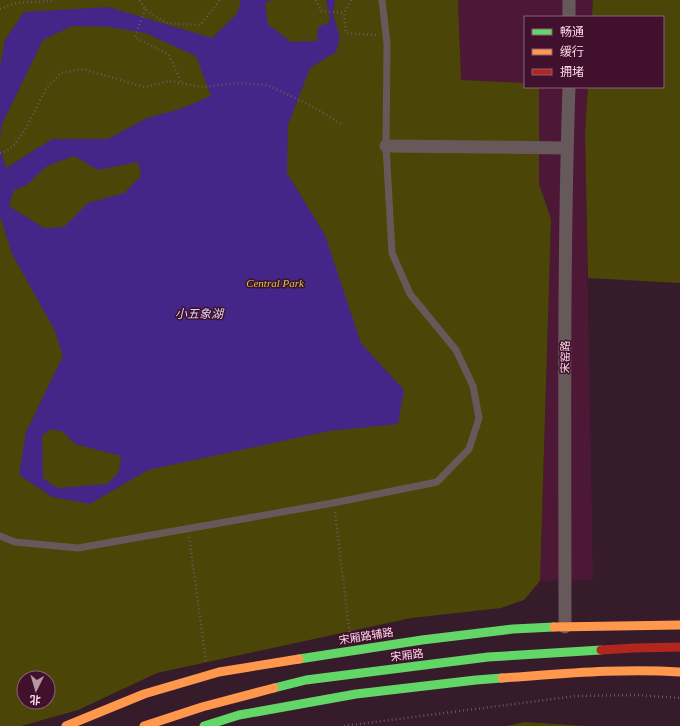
<svg xmlns="http://www.w3.org/2000/svg" width="680" height="726" viewBox="0 0 680 726" font-family="'Times New Roman','Noto Sans SC',serif">
<rect width="100%" height="100%" fill="#361b2b"/>
<!-- built -->
<path fill="#4c1835" d="M458,0H593L592,17H525V83L461,81Z
M539,87H588L585,133L593,580L540,581L551,219L539,184Z"/>
<!-- green -->
<path fill="#4b4608" fill-rule="evenodd" d="M0,0H458L461,80L525,83V87H539V184L551,219L540,581L524,600L501,608L411,618L157,673L78,710L21,726H0ZM24,678H48V702H24Z
M593,0H680V283L588,278L585,133L588,87H663V17H592Z
M524,722L585,726H507Z"/>
<!-- water -->
<path fill="#432687" fill-rule="evenodd" d="M241,0H272L265,3L268,24L291,42L317,41L318,27L330,22L326,0H335L333,13L340,37L336,52L310,68L288,125L287,173L325,235L361,343L404,390L398,424L329,431L148,470L90,504L52,497L19,475L26,432L63,356L54,329L12,254L0,216V148L6,168L52,139H108L147,118L180,109L211,96L196,56L145,33L109,27L72,26L43,40L2,124L0,138V67L5,40L24,12L108,7L212,38L237,14ZM74,156L98,170L138,162L141,176L124,193L88,203L64,227L44,228L9,206L14,190L27,185L47,166ZM51,429L63,432L75,444L121,456L119,472L107,484L57,488L43,478L42,436Z"/>
<g fill="none" stroke-linecap="round" stroke-linejoin="round">
<!-- path -->
<path stroke="#69595d" stroke-width="2.5" stroke-dasharray="1 3" stroke-linecap="butt" d="M140,0L145,9L166,23L200,25L220,0
M316,0L321,11L344,13
M351,0L344,13L346,33L376,35
M0,9L16,3L51,1L53,0
M145,9L135,37L169,55L181,82
M0,153L7,151L14,145L25,130L46,89L61,73L83,69L144,87L170,81L202,87L238,83L267,85L310,105L341,124
M335,512L350,636
M189,537L206,661
M344,726L576,696L637,695L680,698"/>
<!-- lane -->
<path stroke="#67595a" stroke-width="7" d="M0,536L15,542L78,548L333,503L437,482L469,449L479,418L473,386L456,350L410,294L392,253L386,146L387,44L382,0"/>
<!-- street -->
<path stroke="#67595a" stroke-width="13" d="M569,0V17
M386,146L567,148
M565,627C565,447 563,267 569,87"/>
<!-- fast -->
<path stroke="#63d668" stroke-width="9" d="M299,659L422,640L513,629L554,627
M274,688L306,680L488,657L601,650
M204,726L239,715L356,694L476,680L502,678"/>
<!-- slow -->
<path stroke="#ff974d" stroke-width="9" d="M554,627L680,625
M502,678C561,674 621,668 680,672
M66,726L144,694L219,672L299,659
M144,726L202,707L274,688"/>
<!-- jam -->
<path stroke="#b3261e" stroke-width="9" d="M601,650L634,648L680,647"/>
</g>
<g text-anchor="middle" dominant-baseline="central" stroke-width="3" stroke-linejoin="round" paint-order="stroke">
<!-- park labels -->
<g font-size="11" font-style="italic" fill="#cfcd45" stroke="#41102c">
<text x="275" y="283">Central Park</text>
</g>
<!-- street labels -->
<g font-size="11" fill="#f9d8e7" stroke="#41102c">
<text transform="translate(565 357) rotate(-89)">宋窑路</text>
<text transform="translate(366 636) rotate(-9)">宋厢路辅路</text>
<text transform="translate(407 655) rotate(-7)">宋厢路</text>
</g>
<!-- water labels -->
<g font-size="12" font-style="italic" fill="#d9d7f3" stroke="#41102c">
<text x="199" y="314">小五象湖</text>
</g>
</g>
<!-- legend -->
<rect x="524" y="16" width="140" height="72" fill="#41102c" stroke="#8b6077"/>
<rect x="532" y="29" width="20" height="6" fill="#63d668" stroke="#8b6077"/>
<text x="560" y="36" font-size="12" fill="#f9d8e7">畅通</text>
<rect x="532" y="49" width="20" height="6" fill="#ff974d" stroke="#8b6077"/>
<text x="560" y="56" font-size="12" fill="#f9d8e7">缓行</text>
<rect x="532" y="69" width="20" height="6" fill="#b3261e" stroke="#8b6077"/>
<text x="560" y="76" font-size="12" fill="#f9d8e7">拥堵</text>
<!-- north arrow -->
<g transform="translate(36 690) rotate(185)"><circle r="19" fill="#41102c" stroke="#8b6077"/>
<path d="M0-3L7 15L0 10L-7 15Z" fill="#b596a5"/>
<text y="-6" font-size="11" font-weight="bold" text-anchor="middle" fill="#f9d8e7">北</text>
</g>
</svg>
